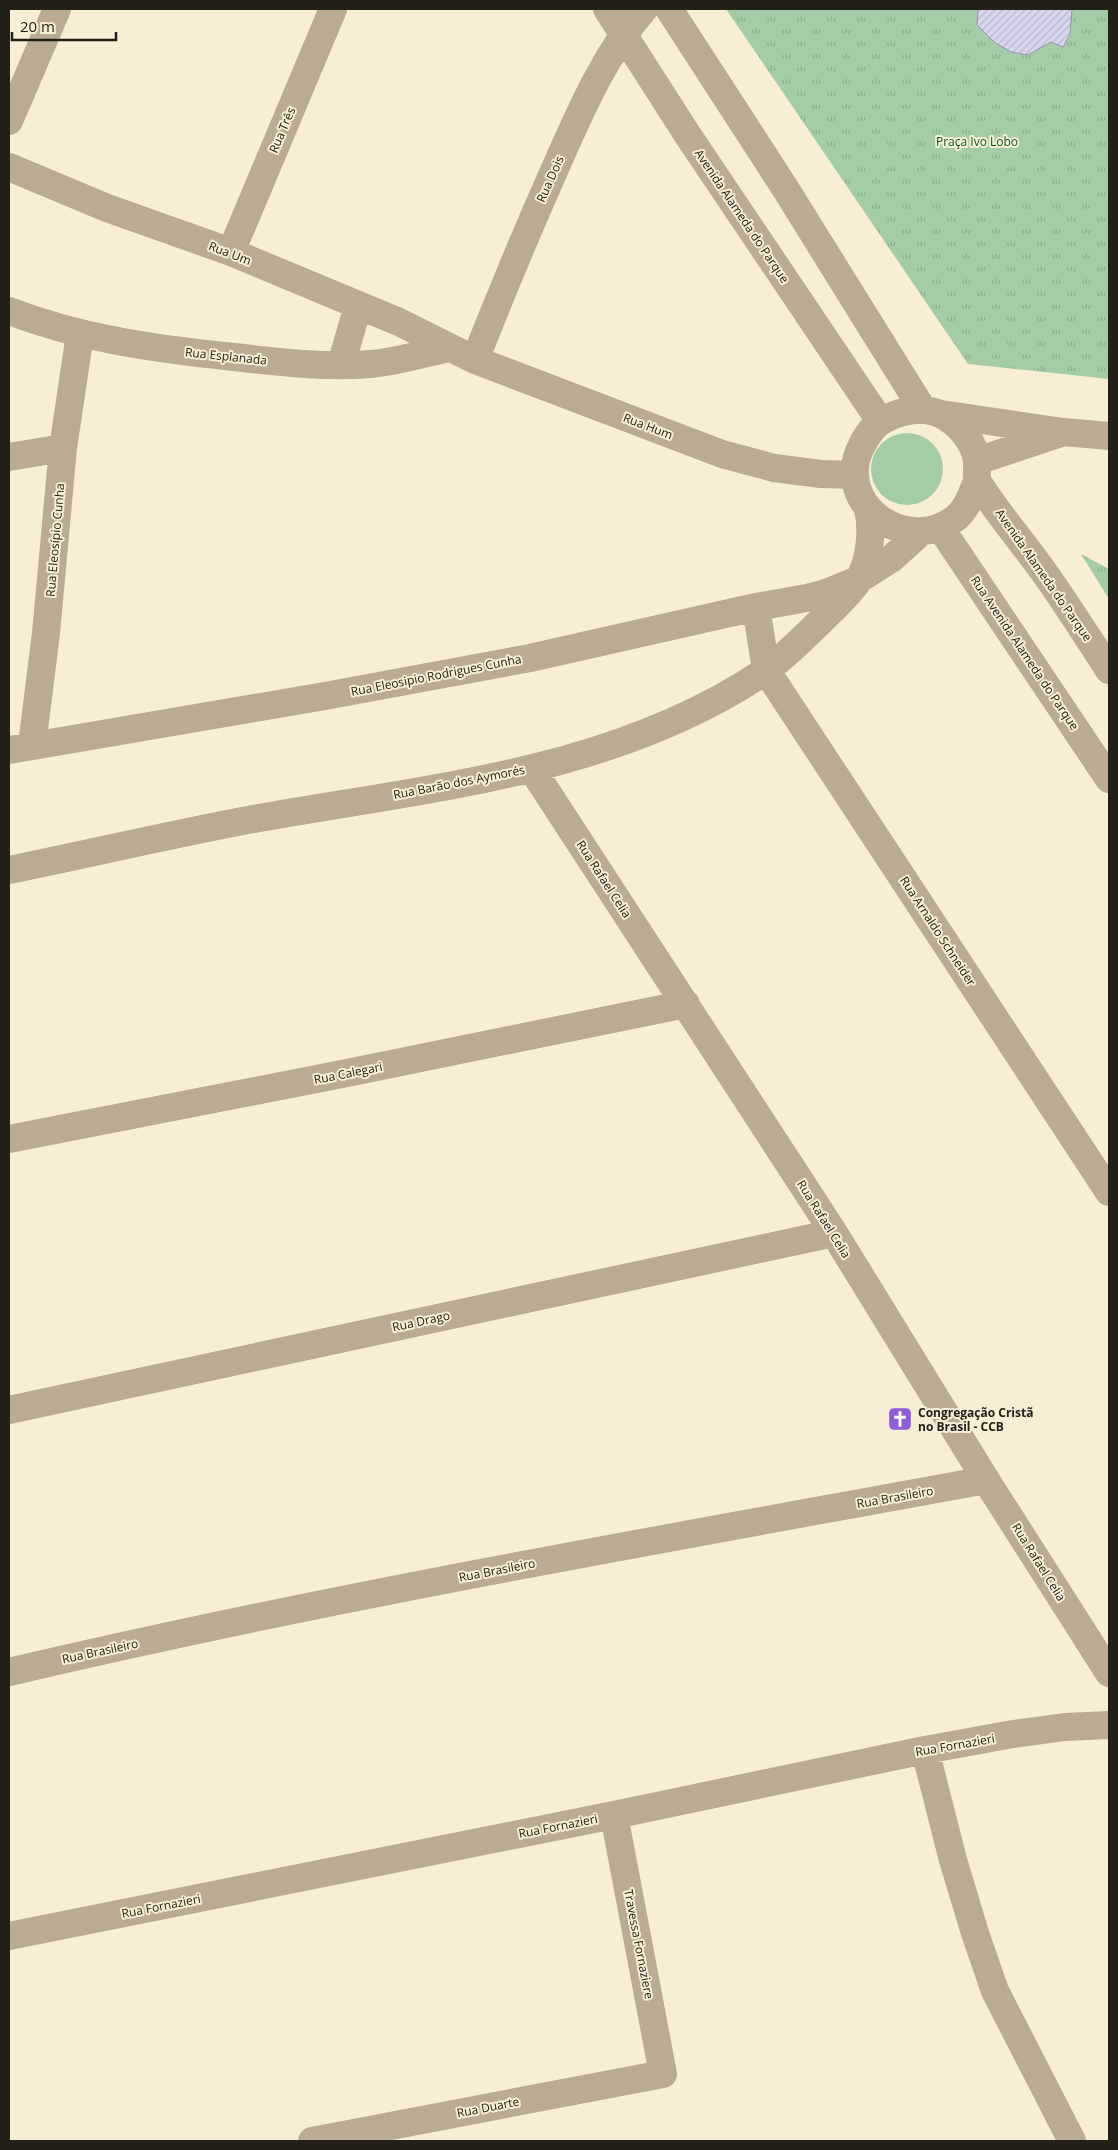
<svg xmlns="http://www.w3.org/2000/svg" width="1118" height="2150" viewBox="0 0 1118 2150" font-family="'Open Sans',sans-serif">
<defs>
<pattern id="park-tufts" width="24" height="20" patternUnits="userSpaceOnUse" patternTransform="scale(1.25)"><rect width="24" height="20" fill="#a4cca8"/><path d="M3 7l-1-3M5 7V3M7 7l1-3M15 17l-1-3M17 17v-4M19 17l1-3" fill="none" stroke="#8daf90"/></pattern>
<pattern id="building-hatch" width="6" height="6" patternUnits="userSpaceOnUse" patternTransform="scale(1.25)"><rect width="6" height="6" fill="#d7d6ee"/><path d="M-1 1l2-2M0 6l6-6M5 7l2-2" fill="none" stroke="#b8b7cb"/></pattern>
</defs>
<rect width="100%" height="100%" fill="#f7eed5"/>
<!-- green -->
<path fill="#a4cca8" d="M871 469a36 36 0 1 1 72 0a36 36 0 1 1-72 0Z"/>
<!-- park -->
<path fill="url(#park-tufts)" d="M726,9H1109V379L968,364Z
M1081,554L1109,569V599Z"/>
<!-- building -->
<path fill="url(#building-hatch)" stroke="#9795ac" d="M978,9H1072L1070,34L1063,47L1051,42L1028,55L1011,52L994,42L977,25Z"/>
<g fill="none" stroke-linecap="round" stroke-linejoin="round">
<!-- minor -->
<path stroke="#bbaa94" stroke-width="28" d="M607,9L687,134L880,421
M669,9L785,188L923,410
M9,121L57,9
M9,167L107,208L231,252L399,322L475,360L722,454L774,468L821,474L855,475
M231,252L333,9
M9,311C82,339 157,349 234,357C279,362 325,368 370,364C396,362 422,354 448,348
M475,360C501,294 528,229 557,164C581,110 605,54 644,9
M341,365L358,306
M941,414L1063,432L1109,436
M9,457L63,448
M977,461L1061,433
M977,481C972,494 967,508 957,517C907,558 831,503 862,445C868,433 875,423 887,418C904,410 924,406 942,415C959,424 974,441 977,461C978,469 975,477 979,484C999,515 1024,544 1046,575C1068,606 1088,638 1109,670
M940,527L1109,779
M756,607L766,670L1109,1192
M32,745L46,633L63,448L80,334
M9,750L325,696L530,658L756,607L807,598L826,593L858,580L891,559L921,532
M532,769L834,1233L986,1480L1109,1673
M9,870C88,854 168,835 248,820C423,788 613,774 765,671C785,657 803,638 821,621C833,609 848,596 858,581C870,561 873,531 868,509
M9,1139L347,1073L686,1004
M9,1410L834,1233
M9,1672C332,1596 660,1540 986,1480
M925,1750L953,1860L975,1933L995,1991L1072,2141
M9,1936L614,1815L925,1750L1013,1734L1065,1727L1109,1725
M312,2141L663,2074L614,1815"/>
</g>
<!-- icons -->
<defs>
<symbol id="church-square" viewBox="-11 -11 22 22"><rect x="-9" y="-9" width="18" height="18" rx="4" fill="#915cd5" stroke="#f7eed5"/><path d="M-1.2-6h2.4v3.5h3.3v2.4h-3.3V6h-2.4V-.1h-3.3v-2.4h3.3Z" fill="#fff"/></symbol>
</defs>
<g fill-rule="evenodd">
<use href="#church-square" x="886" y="1405" width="28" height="28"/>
</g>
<g text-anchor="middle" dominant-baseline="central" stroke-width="4" stroke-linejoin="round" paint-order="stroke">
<!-- street labels -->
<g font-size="12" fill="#232017" stroke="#f7eed5">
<text transform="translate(282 130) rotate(-67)">Rua Três</text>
<text transform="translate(550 179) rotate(-66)">Rua Dois</text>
<text transform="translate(742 216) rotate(56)">Avenida Alameda do Parque</text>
<text transform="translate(230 253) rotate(21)">Rua Um</text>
<text transform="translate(226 356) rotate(6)">Rua Esplanada</text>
<text transform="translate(648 426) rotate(21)">Rua Hum</text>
<text transform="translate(55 540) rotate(-85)">Rua Eleosípio Cunha</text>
<text transform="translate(1044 575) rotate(55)">Avenida Alameda do Parque</text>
<text transform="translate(1025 653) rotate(56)">Rua Avenida Alameda do Parque</text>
<text transform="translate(436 675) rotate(-11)">Rua Eleosipio Rodrigues Cunha</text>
<text transform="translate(459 782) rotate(-11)">Rua Barão dos Aymorés</text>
<text transform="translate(604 879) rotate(57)">Rua Rafael Celia</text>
<text transform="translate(938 931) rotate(57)">Rua Arnaldo Schneider</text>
<text transform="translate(348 1073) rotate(-11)">Rua Calegari</text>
<text transform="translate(824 1219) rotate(58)">Rua Rafael Celia</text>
<text transform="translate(421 1321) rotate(-12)">Rua Drago</text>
<text transform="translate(895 1497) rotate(-10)">Rua Brasileiro</text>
<text transform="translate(1039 1562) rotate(58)">Rua Rafael Celia</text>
<text transform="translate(497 1570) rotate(-11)">Rua Brasileiro</text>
<text transform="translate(100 1651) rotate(-12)">Rua Brasileiro</text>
<text transform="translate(955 1745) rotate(-10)">Rua Fornazieri</text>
<text transform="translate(558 1826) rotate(-11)">Rua Fornazieri</text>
<text transform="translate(161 1906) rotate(-11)">Rua Fornazieri</text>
<text transform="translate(639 1944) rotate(79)">Travessa Fornaziere</text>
<text transform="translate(488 2107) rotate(-11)">Rua Duarte</text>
</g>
<!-- park labels -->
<g font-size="12" fill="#085722" stroke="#f7eed5">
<text x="977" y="141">Praça Ivo Lobo</text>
</g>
<!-- poi labels -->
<g font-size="12" font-weight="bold" fill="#232017" stroke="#f7eed5" text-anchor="start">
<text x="918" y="1412">Congregação Cristã<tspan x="918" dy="14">no Brasil - CCB</tspan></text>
</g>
</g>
<!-- border -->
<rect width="1118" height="2150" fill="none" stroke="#232017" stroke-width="20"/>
<!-- scale -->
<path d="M12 32v8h104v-8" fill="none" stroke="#232017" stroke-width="2.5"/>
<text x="20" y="32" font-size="15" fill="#232017" stroke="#f7eed5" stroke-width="4" paint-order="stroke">20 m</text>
</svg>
